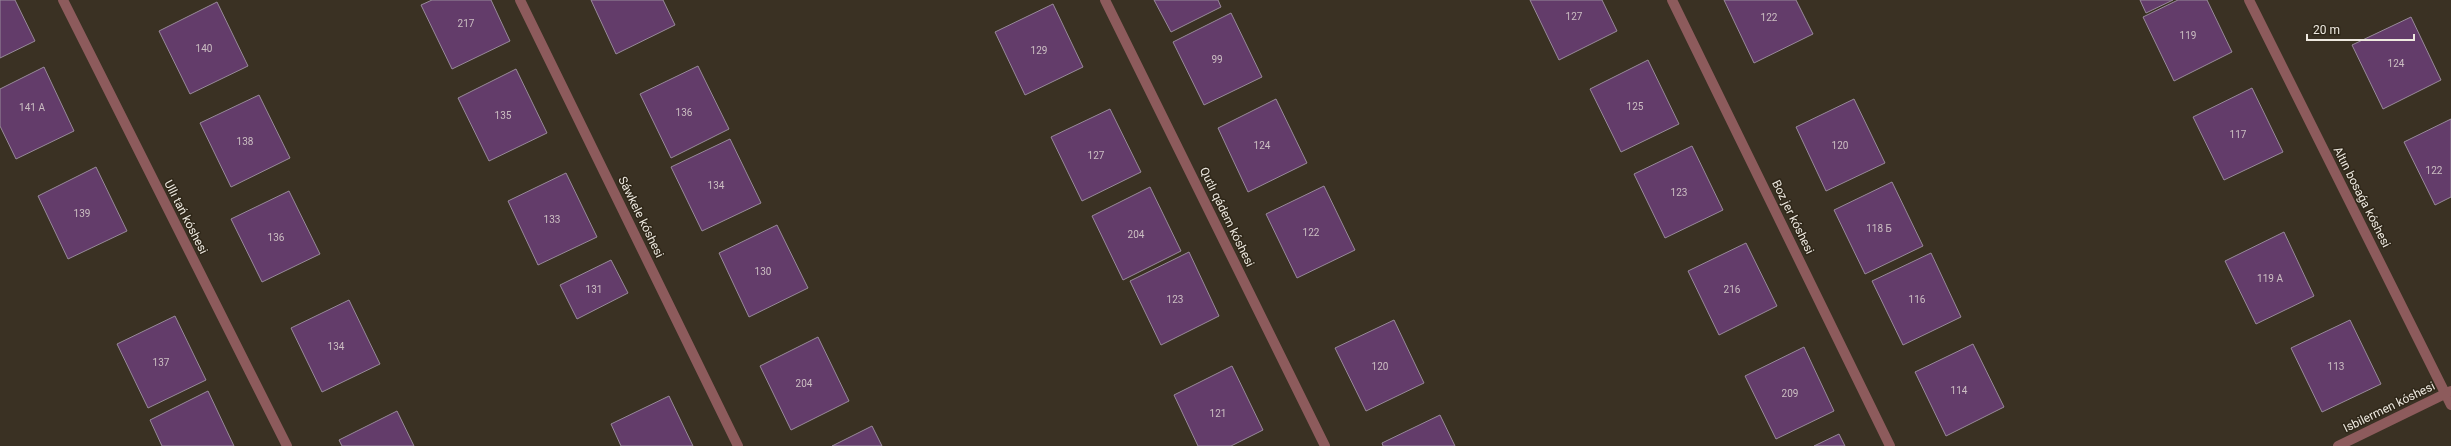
<svg xmlns="http://www.w3.org/2000/svg" width="2451" height="446" viewBox="0 0 2451 446" font-family="Roboto,sans-serif">
<rect width="100%" height="100%" fill="#3a3123"/>
<!-- building -->
<path fill="#633c6a" stroke="#988a9a" d="M0,0H15L35,41L0,58Z
M432,0H491L510,41L452,69L421,5Z
M591,0H663L675,25L616,54Z
M1154,0H1218L1221,7L1171,32Z
M1530,0H1602L1617,31L1559,60Z
M1724,0H1796L1813,34L1754,63Z
M2140,0H2173L2146,13Z
M2178,0H2207L2232,52L2174,81L2143,17Z
M217,2L248,66L190,94L159,31Z
M1053,4L1083,67L1025,95L995,32Z
M1231,13L1262,77L1204,105L1173,42Z
M2411,17L2441,80L2383,109L2352,45Z
M1648,60L1679,124L1621,152L1590,89Z
M698,66L729,129L671,158L640,94Z
M44,67L74,131L16,159L0,126V89Z
M516,69L547,133L489,161L458,98Z
M2252,88L2283,152L2224,180L2193,117Z
M259,95L290,158L231,187L200,123Z
M1276,99L1307,163L1248,192L1218,128Z
M1854,99L1885,163L1826,191L1796,127Z
M1110,109L1141,172L1082,201L1051,137Z
M2451,119V197L2435,205L2404,142Z
M730,139L761,203L702,231L671,167Z
M1692,146L1723,210L1665,238L1634,174Z
M96,167L127,231L68,259L38,196Z
M566,173L597,237L538,265L508,201Z
M1892,182L1923,246L1865,274L1834,210Z
M1324,186L1355,250L1297,278L1266,214Z
M1150,187L1181,251L1123,280L1092,216Z
M289,191L320,254L262,282L231,219Z
M777,225L808,288L749,317L719,253Z
M2284,232L2314,296L2256,324L2225,261Z
M1746,243L1777,306L1719,335L1688,271Z
M1189,252L1219,316L1161,345L1130,281Z
M1931,253L1961,317L1903,345L1872,281Z
M611,260L628,293L577,319L560,285Z
M349,300L380,364L322,392L291,328Z
M175,316L206,380L148,408L117,344Z
M1394,320L1424,383L1366,411L1335,348Z
M2350,320L2381,384L2322,412L2291,348Z
M818,337L849,401L791,430L760,366Z
M1973,344L2004,407L1946,436L1915,372Z
M1804,347L1834,411L1776,439L1745,376Z
M1232,366L1263,430L1231,446H1198L1174,395Z
M208,391L234,446H162L150,420Z
M669,396L693,446H621L611,424Z
M397,411L414,446H342L339,440Z
M1440,415L1455,446H1383L1382,443Z
M872,426L882,446H832Z
M1839,434L1845,446H1814Z"/>
<g fill="none" stroke-linecap="round" stroke-linejoin="round">
<!-- street -->
<path stroke="#8d5b5c" stroke-width="10" d="M63,0L287,446
M520,0L738,446
M1105,0L1325,446
M1672,0L1890,446
M2249,0L2451,405
M2338,446L2451,391"/>
</g>
<g text-anchor="middle" dominant-baseline="central" stroke-width="3" stroke-linejoin="round" paint-order="stroke">
<!-- number labels -->
<g font-size="10" fill="#cbbec2">
<text x="1574" y="16">127</text>
<text x="1769" y="17">122</text>
<text x="466" y="23">217</text>
<text x="2188" y="35">119</text>
<text x="204" y="48">140</text>
<text x="1039" y="50">129</text>
<text x="1217" y="59">99</text>
<text x="2396" y="63">124</text>
<text x="1635" y="106">125</text>
<text x="32" y="107">141 А</text>
<text x="684" y="112">136</text>
<text x="503" y="115">135</text>
<text x="2238" y="134">117</text>
<text x="245" y="141">138</text>
<text x="1262" y="145">124</text>
<text x="1840" y="145">120</text>
<text x="1096" y="155">127</text>
<text x="2434" y="170">122</text>
<text x="716" y="185">134</text>
<text x="1679" y="192">123</text>
<text x="82" y="213">139</text>
<text x="552" y="219">133</text>
<text x="1879" y="228">118 Б</text>
<text x="1311" y="232">122</text>
<text x="1136" y="234">204</text>
<text x="276" y="237">136</text>
<text x="763" y="271">130</text>
<text x="2270" y="278">119 А</text>
<text x="594" y="289">131</text>
<text x="1732" y="289">216</text>
<text x="1175" y="299">123</text>
<text x="1917" y="299">116</text>
<text x="336" y="346">134</text>
<text x="161" y="362">137</text>
<text x="1380" y="366">120</text>
<text x="2336" y="366">113</text>
<text x="804" y="383">204</text>
<text x="1959" y="390">114</text>
<text x="1790" y="393">209</text>
<text x="1218" y="413">121</text>
</g>
<!-- street labels -->
<g font-size="12" fill="#eee9e0" stroke="#2f2719">
<text transform="translate(2362 197) rotate(63)">Altın bosaǵa kóshesi</text>
<text transform="translate(186 217) rotate(63)">Ullı tań kóshesi</text>
<text transform="translate(641 217) rotate(64)">Sáwkele kóshesi</text>
<text transform="translate(1227 217) rotate(64)">Qutlı qádem kóshesi</text>
<text transform="translate(1793 217) rotate(64)">Boz jer kóshesi</text>
<text transform="translate(2389 407) rotate(-26)">Isbilermen kóshesi</text>
</g>
</g>
<!-- scale -->
<path d="M2307 34v6h107v-6" fill="none" stroke="#eee9e0" stroke-width="2"/>
<text x="2313" y="34" font-size="12" fill="#eee9e0" stroke="#2f2719" stroke-width="3" paint-order="stroke">20 m</text>
</svg>
